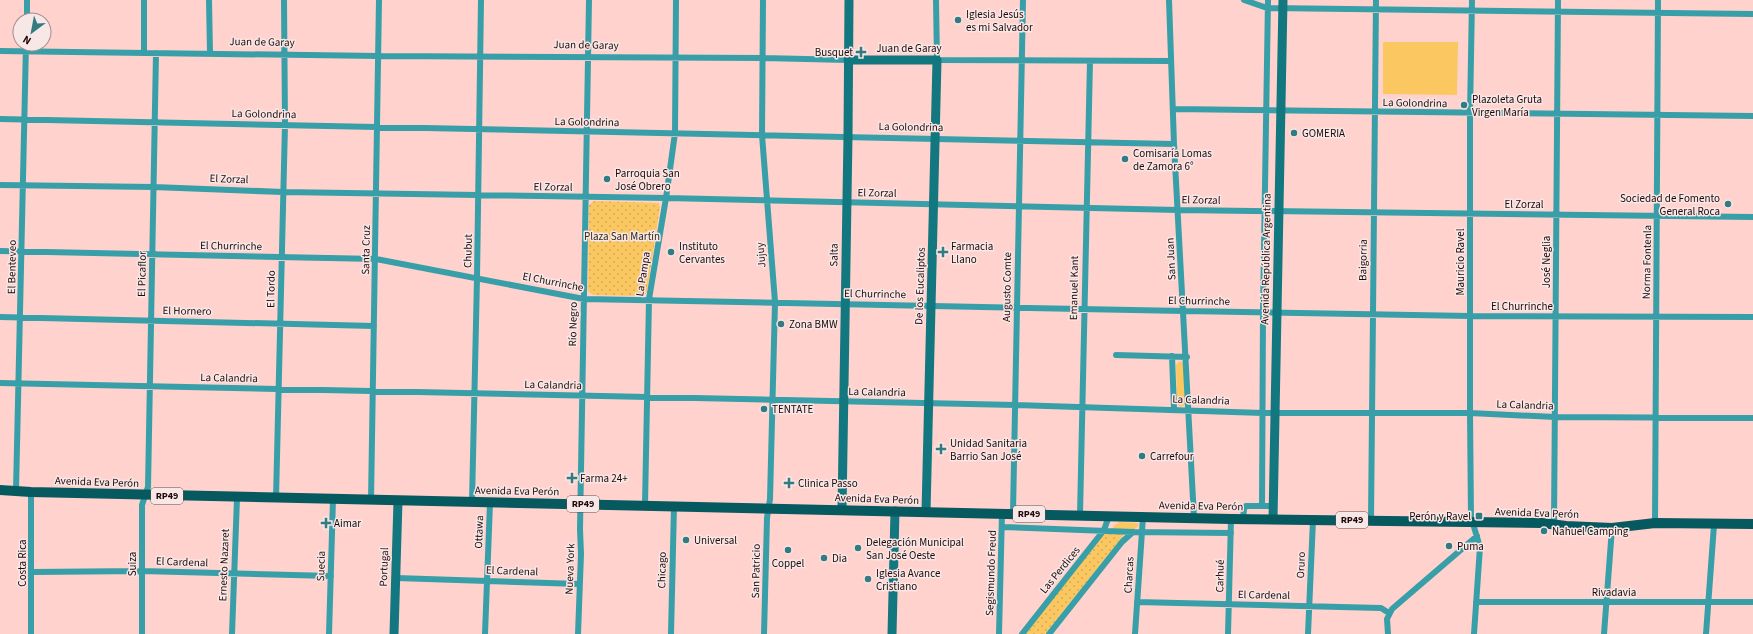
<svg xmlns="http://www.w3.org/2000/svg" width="1753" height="634" viewBox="0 0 1753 634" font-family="'Source Sans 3',sans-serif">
<defs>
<pattern id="park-dots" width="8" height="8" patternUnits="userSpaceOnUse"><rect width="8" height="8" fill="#fac761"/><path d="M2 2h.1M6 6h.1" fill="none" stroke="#d6aa53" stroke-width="1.8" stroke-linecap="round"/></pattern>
</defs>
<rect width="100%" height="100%" fill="#ffd2ce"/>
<!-- green -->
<path fill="#fac761" d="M1383,42H1458L1457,95L1383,94Z
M1180,361L1184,364L1186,402L1185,405L1180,407L1177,403L1176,365Z
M1119,522L1137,523L1139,525L1135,529H1113V527Z"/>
<!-- park -->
<path fill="url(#park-dots)" d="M594,201L659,203L660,207L647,292L643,296L593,295L588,291L589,205Z
M1107,533L1123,534V536L1045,634H1024L1103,535Z"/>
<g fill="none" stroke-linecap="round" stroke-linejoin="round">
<!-- street -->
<path stroke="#389fa8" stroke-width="6" d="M144,0V53
M209,0L210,53
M763,0L762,135L775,302L770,499L767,518L764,634
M936,0L937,60L1171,61
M1169,0L1174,144L1194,518
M1244,0L1267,8L1753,14
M1472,0L1470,113V413L1471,517L1480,547L1474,634
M27,20V0
M0,51L379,56L763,58L848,60
M1173,109L1753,116
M0,119L1174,144
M0,185L154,187L283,192L666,198L1178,210L1753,217
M0,251L376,259L584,299L1184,311L1470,316L1753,317
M0,317L374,326
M1116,355L1187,357
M1172,356L1174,409
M0,383L1015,405L1263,413H1470L1555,417L1753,418
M16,491L26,44
M276,499L285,124L284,0
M371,501L379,0
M472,502L477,278L481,0
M645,505L649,299L666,198L675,133L676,0
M1262,506L1263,311L1268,0
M1013,513L1023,0
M1080,515L1090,61
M1243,519L1244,509L1246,506H1273
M1371,521L1376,0
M1655,523L1658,0
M1554,524L1558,0
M1002,527L1133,532L1231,533
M32,572L142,571L331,576
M396,578L579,584
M1137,602L1381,608L1389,613
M1476,602H1753
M31,634V492
M142,634V505L148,487L156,53
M232,634L237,498
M329,634L333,499
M485,634L490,503
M578,634L581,554L580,529L589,0
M671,634L674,506
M999,634L1002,513
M1022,634L1104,530L1109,516
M1049,634L1122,542L1133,532
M1135,634L1143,517
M1228,634L1231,519
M1308,634L1313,520
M1388,634L1387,619L1392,609L1477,536
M1604,634L1612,528
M1706,634L1714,525"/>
<!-- secondary -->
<path stroke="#12777e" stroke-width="9" d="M848,60H937L926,512
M842,510L848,136L849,0
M1273,519L1283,0
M394,634L398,501
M892,634L895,511"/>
<!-- primary -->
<path stroke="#06595f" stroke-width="10" d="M0,490L31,492L1231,519L1542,523L1566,526L1612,528L1655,523L1753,524"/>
</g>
<!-- markers -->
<g fill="#337b81" stroke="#f7e7e6" stroke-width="1.5">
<circle cx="958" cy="20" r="4"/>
<path d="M859 46h4v4h4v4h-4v4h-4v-4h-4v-4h4z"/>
<circle cx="1464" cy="105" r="4"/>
<circle cx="1294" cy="133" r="4"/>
<circle cx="1125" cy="159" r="4"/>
<circle cx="607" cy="179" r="4"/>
<circle cx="1728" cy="204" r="4"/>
<circle cx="671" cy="252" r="4"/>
<path d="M941 246h4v4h4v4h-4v4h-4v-4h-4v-4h4z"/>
<circle cx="781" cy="324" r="4"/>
<circle cx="764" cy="409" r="4"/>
<path d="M939 443h4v4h4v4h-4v4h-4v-4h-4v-4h4z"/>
<circle cx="1142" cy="456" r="4"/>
<path d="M570 472h4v4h4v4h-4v4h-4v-4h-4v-4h4z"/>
<path d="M787 477h4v4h4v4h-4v4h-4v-4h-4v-4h4z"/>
<rect x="1475" y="512" width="8" height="8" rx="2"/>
<path d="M324 517h4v4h4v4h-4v4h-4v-4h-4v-4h4z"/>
<circle cx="1544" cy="531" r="4"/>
<circle cx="686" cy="540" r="4"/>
<circle cx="1449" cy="546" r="4"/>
<circle cx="858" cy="548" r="4"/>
<circle cx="788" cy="550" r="4"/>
<circle cx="824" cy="558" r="4"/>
<circle cx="868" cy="579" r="4"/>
</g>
<g text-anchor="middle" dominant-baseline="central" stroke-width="3" stroke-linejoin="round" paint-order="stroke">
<!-- shield labels -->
<g fill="#f7e7e6" stroke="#624c4b" stroke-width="1">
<rect x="151" y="488" width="32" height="16" rx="3"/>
<rect x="567" y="496" width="32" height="16" rx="3"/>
<rect x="1013" y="506" width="32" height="16" rx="3"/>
<rect x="1336" y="512" width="32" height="16" rx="3"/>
</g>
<g font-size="10" font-weight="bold" fill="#220909">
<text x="167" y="496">RP49</text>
<text x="583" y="504">RP49</text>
<text x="1029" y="514">RP49</text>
<text x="1352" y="520">RP49</text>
</g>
<!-- poi labels -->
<g font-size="11" fill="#220909" stroke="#f7e7e6" text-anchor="start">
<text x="966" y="14">Iglesia Jesús<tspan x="966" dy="13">es mi Salvador</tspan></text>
<text x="853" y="52" text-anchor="end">Busquet</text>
<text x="1472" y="99">Plazoleta Gruta<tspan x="1472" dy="13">Virgen María</tspan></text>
<text x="1302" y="133">GOMERIA</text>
<text x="1133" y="153">Comisaría Lomas<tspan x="1133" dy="13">de Zamora 6°</tspan></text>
<text x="615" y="173">Parroquia San<tspan x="615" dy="13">José Obrero</tspan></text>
<text x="1720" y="198" text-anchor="end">Sociedad de Fomento<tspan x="1720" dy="13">General Roca</tspan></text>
<text x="679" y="246">Instituto<tspan x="679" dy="13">Cervantes</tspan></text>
<text x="951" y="246">Farmacia<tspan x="951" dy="13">Llano</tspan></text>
<text x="789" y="324">Zona BMW</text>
<text x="772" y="409">TENTATE</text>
<text x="950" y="443">Unidad Sanitaria<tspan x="950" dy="13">Barrio San José</tspan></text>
<text x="1150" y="456">Carrefour</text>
<text x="580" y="478">Farma 24+</text>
<text x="798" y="483">Clinica Passo</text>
<text x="1471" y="516" text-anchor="end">Perón y Ravel</text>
<text x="334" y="523">Aimar</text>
<text x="1552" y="531">Nahuel Camping</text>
<text x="694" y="540">Universal</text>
<text x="866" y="542">Delegación Municipal<tspan x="866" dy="13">San José Oeste</tspan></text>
<text x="1457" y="546">Puma</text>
<text x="832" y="558">Dia</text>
<text x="788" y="563" text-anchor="middle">Coppel</text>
<text x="876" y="573">Iglesia Avance<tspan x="876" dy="13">Cristiano</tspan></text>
</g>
<!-- street labels -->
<g font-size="11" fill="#220909" stroke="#f7e7e6">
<text transform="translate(262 42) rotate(1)">Juan de Garay</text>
<text transform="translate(586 45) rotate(1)">Juan de Garay</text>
<text x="909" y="48">Juan de Garay</text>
<text transform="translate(1415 103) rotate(1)">La Golondrina</text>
<text transform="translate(264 114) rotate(1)">La Golondrina</text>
<text transform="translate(587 122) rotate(1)">La Golondrina</text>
<text transform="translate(911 127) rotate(1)">La Golondrina</text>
<text transform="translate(229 179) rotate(2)">El Zorzal</text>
<text transform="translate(553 187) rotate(1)">El Zorzal</text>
<text transform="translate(877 193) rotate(1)">El Zorzal</text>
<text transform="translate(1201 200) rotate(1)">El Zorzal</text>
<text x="1524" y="204">El Zorzal</text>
<text transform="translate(231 246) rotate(1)">El Churrinche</text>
<text transform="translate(366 250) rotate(-89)">Santa Cruz</text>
<text transform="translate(468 251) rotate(-89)">Chubut</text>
<text transform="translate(761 255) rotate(-95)">Jujuy</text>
<text transform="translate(834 255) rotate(-89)">Salta</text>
<text transform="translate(1171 259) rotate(-93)">San Juan</text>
<text transform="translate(1266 259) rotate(-89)">Avenida República Argentina</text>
<text transform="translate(1363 260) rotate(-89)">Baigorria</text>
<text transform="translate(1460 262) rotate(-90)">Mauricio Ravel</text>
<text transform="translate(1546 262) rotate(-90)">José Neglia</text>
<text transform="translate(1647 262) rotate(-89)">Norma Fontenla</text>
<text transform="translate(12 267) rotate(-89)">El Benteveo</text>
<text transform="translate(142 274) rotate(-89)">El Picaflor</text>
<text transform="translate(643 274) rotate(-81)">La Pampa</text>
<text transform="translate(553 282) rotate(11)">El Churrinche</text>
<text transform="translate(920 286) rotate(-88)">De los Eucaliptos</text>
<text transform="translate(1007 287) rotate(-89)">Augusto Comte</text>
<text transform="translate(1074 288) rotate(-89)">Emanuel Kant</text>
<text transform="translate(271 289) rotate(-89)">El Tordo</text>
<text transform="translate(875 294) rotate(1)">El Churrinche</text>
<text transform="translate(1199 301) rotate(1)">El Churrinche</text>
<text x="1522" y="306">El Churrinche</text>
<text transform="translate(187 311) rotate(1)">El Hornero</text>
<text transform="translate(573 324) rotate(-89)">Río Negro</text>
<text transform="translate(229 378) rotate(1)">La Calandria</text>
<text transform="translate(553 385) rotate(1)">La Calandria</text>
<text transform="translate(877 392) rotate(1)">La Calandria</text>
<text transform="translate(1201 400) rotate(2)">La Calandria</text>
<text transform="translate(1525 405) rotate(2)">La Calandria</text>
<text transform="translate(97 482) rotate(2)">Avenida Eva Perón</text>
<text transform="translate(517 491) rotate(1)">Avenida Eva Perón</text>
<text transform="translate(877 499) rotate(2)">Avenida Eva Perón</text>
<text transform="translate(1201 506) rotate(1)">Avenida Eva Perón</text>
<text transform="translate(1537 513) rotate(2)">Avenida Eva Perón</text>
<text transform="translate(479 532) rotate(-88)">Ottawa</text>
<text transform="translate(182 562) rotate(2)">El Cardenal</text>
<text transform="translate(22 563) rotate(-90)">Costa Rica</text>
<text transform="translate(132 564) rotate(-90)">Suiza</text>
<text transform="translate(224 565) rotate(-88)">Ernesto Nazaret</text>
<text transform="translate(1301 565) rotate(-88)">Oruro</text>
<text transform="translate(321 566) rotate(-88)">Suecia</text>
<text transform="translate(384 567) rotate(-88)">Portugal</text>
<text transform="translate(570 569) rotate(-88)">Nueva York</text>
<text transform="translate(662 570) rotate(-89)">Chicago</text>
<text transform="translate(1060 570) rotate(-51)">Las Perdices</text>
<text transform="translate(512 571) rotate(2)">El Cardenal</text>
<text transform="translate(756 571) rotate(-89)">San Patricio</text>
<text transform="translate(991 573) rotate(-88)">Segismundo Freud</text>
<text transform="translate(1129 575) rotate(-87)">Charcas</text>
<text transform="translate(1220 576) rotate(-89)">Carhué</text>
<text x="1614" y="592">Rivadavia</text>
<text transform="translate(1264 595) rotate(1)">El Cardenal</text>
</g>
<!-- park labels -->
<g font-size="11" fill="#322815" stroke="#f7e7e6">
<text x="622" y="236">Plaza San Martín</text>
</g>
</g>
<!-- north arrow -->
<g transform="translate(32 32) rotate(212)"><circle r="19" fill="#f7e7e6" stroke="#a28e8e"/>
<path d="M0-3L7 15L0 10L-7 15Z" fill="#337b81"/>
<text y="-6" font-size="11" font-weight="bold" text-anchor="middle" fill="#220909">N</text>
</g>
</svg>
